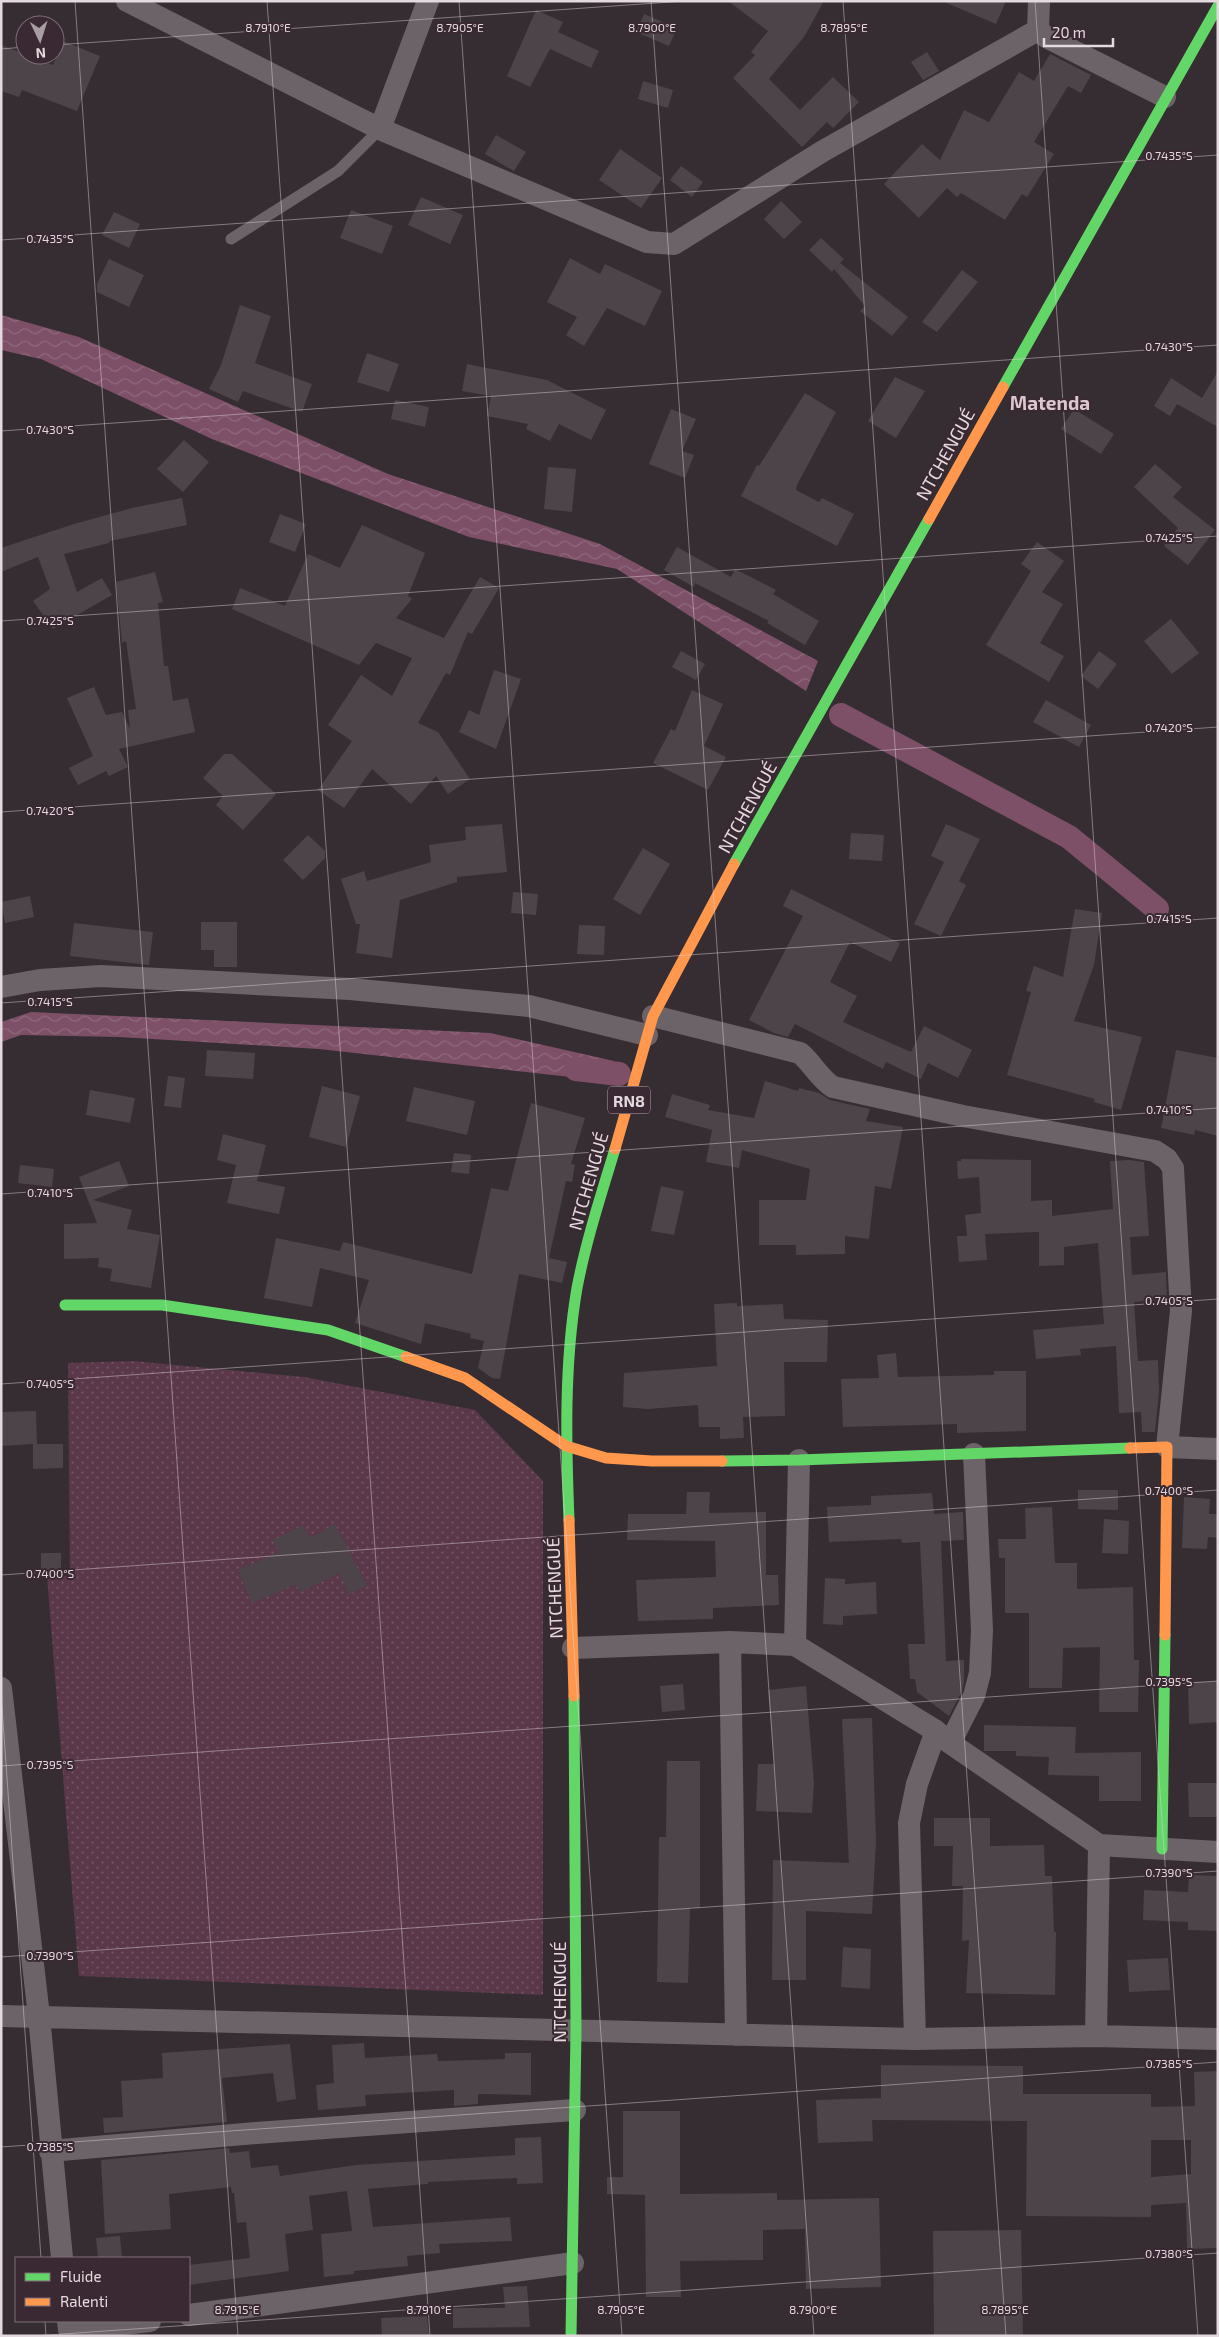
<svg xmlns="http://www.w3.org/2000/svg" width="1219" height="2337" viewBox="0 0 1219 2337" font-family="'Exo 2',sans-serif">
<defs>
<pattern id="grass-dots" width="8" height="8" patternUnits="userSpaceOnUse" patternTransform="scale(1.25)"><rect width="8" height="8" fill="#5a384a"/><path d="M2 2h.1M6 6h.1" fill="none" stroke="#725464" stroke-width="1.8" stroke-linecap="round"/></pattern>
<pattern id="water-waves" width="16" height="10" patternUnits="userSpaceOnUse" patternTransform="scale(1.25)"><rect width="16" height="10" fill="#7d5068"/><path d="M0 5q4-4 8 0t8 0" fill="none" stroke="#8f697d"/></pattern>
</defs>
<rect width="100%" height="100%" fill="#362d32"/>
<!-- grass -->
<path fill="url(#grass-dots)" d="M133,1361L304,1377L475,1410L543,1481V1995L79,1976L47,1576H70L68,1363Z"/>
<!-- water -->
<path fill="url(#water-waves)" d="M1,315L79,337L388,474L600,544L818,661L806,691L617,569L469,537L212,439L41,359L1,350Z
M31,1012L490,1033L614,1061L606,1081L319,1049L119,1037L21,1035L1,1042V1022Z"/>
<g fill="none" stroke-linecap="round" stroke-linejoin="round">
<!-- canal -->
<path stroke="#7d5068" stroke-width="24" d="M841,715L1069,837L1157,909
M576,1069L619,1074"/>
</g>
<!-- building -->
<path fill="#4c4448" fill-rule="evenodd" d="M728,1H824L804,37L769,79L800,110L833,77L859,102L833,128L827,122L802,147L733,78L755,55L751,52L768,31Z
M942,1H1006L996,24Z
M536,10L563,22L558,32L599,51L591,68L550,49L530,87L507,76Z
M644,14L677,28L669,46L636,32Z
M63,41L100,56L77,111L22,90L19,97L1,91V45L53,65Z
M927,52L939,71L923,80L911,62Z
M1050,54L1091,75L1081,93L1068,86L1034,142L1054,154L1027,197L1022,194L1005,220L961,193L957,197L947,188L919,218L884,184L922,144L940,160L964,110L989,122L1019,72L1034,81Z
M643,81L673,90L668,108L638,99Z
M496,135L526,152L514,171L485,154Z
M620,149L662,178L641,208L599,180Z
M681,166L703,182L692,197L670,180Z
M421,197L463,215L450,244L408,225Z
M781,201L802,222L784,239L764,219Z
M351,210L393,226L382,254L340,238Z
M114,212L140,224L129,248L102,235Z
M821,238L844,259L840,263L908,317L892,336L860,311L865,306L834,269L832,272L809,250Z
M570,258L600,274L605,264L662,291L645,326L607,308L584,346L566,335L577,317L547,302Z
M109,259L144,275L129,307L97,292V284Z
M962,270L978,282L937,332L922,322Z
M240,305L271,316L255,363L312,384L302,412L243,391L238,402L209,389L221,365Z
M367,353L399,364L389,392L357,382Z
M467,364L547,380L606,410L591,440L559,424L550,441L526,429L528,424L487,416L491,396L462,391Z
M1218,371V427L1177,404L1170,416L1154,406L1171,378L1202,398Z
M895,377L925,391L896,438L868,421Z
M805,393L836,412L797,485L796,490L819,502L822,498L854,514L837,546L741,496L757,465L759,466Z
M395,400L429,407L425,427L391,419Z
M671,409L696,419L682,451L694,455L685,478L649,464Z
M1074,409L1114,434L1101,454L1061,429Z
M184,440L209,462L183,492L157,469Z
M1155,464L1182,487L1173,497L1215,530L1188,565L1164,546L1178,528L1134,487Z
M548,467L576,469L572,512L544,509Z
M182,498L187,525L110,541L109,543L64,554L77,592L102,578L112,595L53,629L33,601L50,589L38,557L1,572V548L74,524L132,508Z
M280,514L306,524L295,552L269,542Z
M362,525L425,553L408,596L412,599L396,618L444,638L480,577L499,588L472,634L468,632L450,675L446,673L418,723L438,732L470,779L448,794L436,776L411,804L372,769L344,808L318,790L352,741L328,725L361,675L392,696L412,658L376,643L359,665L232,609L240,588L285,606L308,554L340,568Z
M1037,542L1064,561L1042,592L1063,604L1040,643L1064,656L1049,682L986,645L1031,571L1021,564Z
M677,547L731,577L735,569L776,590L773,594L819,621L805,645L767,623L769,621L695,583L694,587L664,570Z
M155,572L163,602L158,603L164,666H168L173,701L188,698L195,732L119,749L128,767L109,776L106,771L78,785L69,768L93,756L67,698L94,687L106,715L122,712L130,729L128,710L136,709L126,641L122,643L116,582Z
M1171,619L1199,653L1172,674L1144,641Z
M681,651L705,664L696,680L672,667Z
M1099,651L1117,664L1098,689L1081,676Z
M494,670L521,679L496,749L459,732L469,710L479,715Z
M692,690L723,704L704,746L726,757L708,790L653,763L671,729L675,731Z
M1046,700L1091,725L1079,747L1033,722Z
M224,754H232L276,794L243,830L216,805L223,796L203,778Z
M502,824L507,872L457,877V882L400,900L392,958L356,953L360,924H356L341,879L364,871L367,881L431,862L429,845L466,840L465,827Z
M946,824L980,839L959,881L966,885L941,936L914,924L944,862L931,856Z
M851,833L884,835L882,861L849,859Z
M308,835L325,851V858L303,880L283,860Z
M643,848L670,864L640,915L613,899Z
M791,889L900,943L891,962L850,942L830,982L857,996L843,1022L911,1052L924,1026L943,1035L972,1050L958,1078L928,1063L921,1079L886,1062L883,1069L795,1024L788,1037L774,1033L749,1020L803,916L783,906Z
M513,892L538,894L536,915L511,913Z
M30,896L34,917L5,923L1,902Z
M1075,909L1102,913L1094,965L1074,1021L1142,1037L1121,1110L1094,1102L1095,1099L1007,1075L1031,992L1026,991L1034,966L1063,977Z
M201,922H237V967H214V950H201Z
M74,923L153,932L149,965L70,956Z
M579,925L605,926L604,955L577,954Z
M207,1050L255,1053L253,1079L205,1076Z
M1176,1050L1218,1058V1136L1195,1130L1194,1135L1161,1128Z
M168,1076L185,1078L181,1108L164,1106Z
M765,1081L798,1091L799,1088L819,1093L830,1100L870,1109L866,1121L903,1127L891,1189L875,1186L869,1239L845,1236V1254L796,1255V1245H759V1200H806L810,1169L742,1150L739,1168L706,1162L712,1130L665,1117L672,1094L710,1105L708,1110L754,1118Z
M322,1086L360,1096L346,1147L309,1137Z
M414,1087L475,1101L467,1135L406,1121Z
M90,1090L135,1098L130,1123L86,1115Z
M531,1103L585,1118L571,1164L575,1165L572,1182L566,1181L549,1258L567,1262L562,1283L519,1274L500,1379L492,1378L478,1368L484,1341L470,1338L471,1334L425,1323L421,1344L355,1323L369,1280L320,1268L312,1307L264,1298L276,1238L340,1251L343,1242L472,1274L491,1188L508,1191Z
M223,1134L266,1145L257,1181L285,1187L279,1214L227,1203L236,1165L217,1160Z
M454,1153L471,1155L469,1174L451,1172Z
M961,1159L1031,1160V1201L1052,1200V1216L1113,1209L1110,1161L1129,1160L1144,1162L1149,1236L1130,1237L1132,1275L1166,1272L1167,1299L1134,1302L1138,1361L1158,1360L1159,1392L1155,1432H1142L1141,1412L1119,1413L1116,1346L1080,1349L1081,1355L1036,1359L1033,1330L1104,1324L1098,1243L1064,1247V1265L1039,1266V1232L985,1234L987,1260L959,1262L957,1236H967L965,1215L981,1213L979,1177L958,1179L957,1161H961Z
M119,1161L129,1186L93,1200L132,1210L127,1229L160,1235L151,1288L110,1281L112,1269L98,1267L99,1258L64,1259V1224L97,1223L79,1177Z
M20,1165L54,1169L52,1187L18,1183Z
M661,1186L684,1191L674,1235L651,1231Z
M737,1303V1306L783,1304L784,1319L828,1320L827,1362H784L785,1416L743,1417L744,1438L720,1439V1427H699L698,1405L648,1409L623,1407L624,1373L717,1366L714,1304Z
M896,1353L898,1377L994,1375V1371H1026V1431L957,1433V1424L843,1427L841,1379L879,1378L877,1355Z
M36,1411L37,1444H63V1468L33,1469V1444L1,1446V1412Z
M1078,1490H1118V1510L1078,1509Z
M687,1492H710L709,1513L766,1512V1575H778L779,1605L713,1608V1619L638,1621L636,1580L716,1577L715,1541L627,1540L628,1514H686Z
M932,1493L934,1514L963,1512L964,1540L941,1541L946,1661L964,1660V1682L962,1691L949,1716L917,1692L915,1679H910L908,1644H925L920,1542L902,1543L901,1539L829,1542L827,1507L871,1505V1496Z
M1184,1497L1210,1499L1209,1514H1218V1538L1208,1537L1207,1549L1182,1548Z
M1052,1507L1055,1563H1077V1589L1133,1587L1134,1660H1139L1138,1712H1099L1100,1647L1063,1648L1062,1688H1029V1613H1005V1558H999L998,1539H1026L1025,1508Z
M1104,1519L1129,1521L1128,1554L1102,1553Z
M335,1524L367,1586L349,1594L339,1573L300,1592L296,1584L252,1603L238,1570L279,1552L273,1540L303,1525L310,1538Z
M41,1553H61V1572H41Z
M825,1578L845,1579V1584L876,1582L877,1614L843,1616V1625L823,1624Z
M1218,1681V1722L1189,1724L1188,1682Z
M683,1684L685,1710L662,1712L660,1686Z
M806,1686L814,1783L812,1813L756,1811L758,1764H774L768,1690Z
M872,1718L876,1842L872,1914L806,1911V1980H772L773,1860L849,1863L842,1719Z
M984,1725L1076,1727L1075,1753L1141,1752V1801H1099V1776L1048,1775L1049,1757L1016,1756V1751H984Z
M667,1761H700V1908H690L688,1983L657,1982L659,1837H666Z
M1188,1783H1218V1817H1189Z
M934,1818H990V1846L1044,1845L1045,1876H1052L1054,1932H1056L1055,1995L966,1993L969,1940L962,1941L963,1886H952L953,1846H934Z
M1189,1875L1218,1876V1931L1188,1930V1922L1143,1920L1144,1890L1188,1892Z
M843,1947L871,1949L870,1989L841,1987Z
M1168,1958L1170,1990L1129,1992L1127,1960Z
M364,2043L365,2058L437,2054L438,2061L505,2059V2053H531V2095L478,2094V2104L454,2106V2090L365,2095L366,2106L318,2110L316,2085L334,2083L332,2045Z
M290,2044L296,2099L277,2102L273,2073L222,2078L227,2122L104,2133L103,2118L123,2117L121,2081L163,2078L162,2053Z
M881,2065L1023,2066V2094H1151V2107L1195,2106L1194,2072L1218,2071V2248L1187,2249L1186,2203L1151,2205V2217L1026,2216L1027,2121L872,2120L873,2141L818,2143L816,2100L881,2098ZM1151,2140H1191V2174L1151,2177Z
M623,2111H680V2194L777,2193V2200L879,2198L881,2287L806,2289L805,2229L763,2230V2260L680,2261L681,2297H646L645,2195L607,2194V2177H623Z
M541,2137L543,2183L517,2184V2178L428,2182V2184L368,2189L373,2227L510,2217L512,2241L439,2244L440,2253L407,2256L408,2266L354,2271V2274L324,2277L321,2234L352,2231L347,2191L309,2196L313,2230L285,2234L289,2271L189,2285V2265L250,2258L246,2222L237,2223L234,2193H232L231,2187L169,2194L171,2229L105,2234L101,2160L229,2148L230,2153L249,2151L251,2168L278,2165L280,2176L356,2165L515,2155V2138Z
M1021,2230L1023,2336H934L933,2231Z
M120,2236L122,2258H98L96,2238Z
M527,2286L530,2327L453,2328V2308H505L503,2287Z
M427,2316L429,2336H382L381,2318Z"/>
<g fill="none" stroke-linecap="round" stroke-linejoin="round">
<!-- lane -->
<path stroke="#6b6367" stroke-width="11" d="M231,239L338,171L380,129"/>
<!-- street -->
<path stroke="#6b6367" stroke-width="22" d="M127,1L380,129L647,242L674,244L823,151L1038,30
M1038,30L1046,37L1165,97
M1038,30L1039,1
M380,129L428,1
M1,987L40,980L101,976L350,989L529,1006L647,1035
M653,1016L800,1053C813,1064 819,1078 833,1087L963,1116L1155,1151L1167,1159L1173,1168L1181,1311L1167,1447L1218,1449
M730,1642L736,2035
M795,1645L799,1460
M573,1648L730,1642L795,1645L936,1731L950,1743L1099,1845L1218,1852
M1,1688L39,2016L62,2258
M950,1743L974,1696L980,1673L982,1630L974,1454
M1,2016L915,2039L1096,2036L1218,2039
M1096,2036L1099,1845
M915,2039L909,1823L917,1784L936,1731
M50,2151L256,2133L575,2110
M189,2315L573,2263
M68,2321L69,2330L150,2321"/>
<!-- fast -->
<path stroke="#63d668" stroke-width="11" d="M1003,387L1218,6
M734,864L929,519
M65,1305H162L328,1330L406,1357
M722,1461L799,1460L1130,1448
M569,1520C566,1443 564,1364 577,1288C586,1241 601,1195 615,1149
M1162,1849L1165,1635
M571,2336L576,2031L574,1696"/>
<!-- slow -->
<path stroke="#ff974d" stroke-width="11" d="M929,519L1003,387
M615,1149L653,1016L734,864
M406,1357L465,1378L566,1446L606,1458L652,1461H722
M1130,1448L1167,1447L1165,1635
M569,1520L574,1696"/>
</g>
<!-- ticks -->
<path fill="none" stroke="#e4d9de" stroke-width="1" stroke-opacity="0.45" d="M75,1L238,2336M267,1L430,2336M459,1L622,2336M651,1L814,2336M843,1L1006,2336M1035,1L1198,2336M55,45L685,1M1,49L25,47M1,240L1218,155M1,431L1218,345M1,621L1218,536M1,812L1218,727M1,1003L1218,918M1,1194L1218,1108M1,1384L1218,1299M1,1575L1218,1490M1,1693L41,2258M1,1766L1218,1681M1,1957L1218,1871M1,2147L1218,2062M45,2321L46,2336M34,2336L1218,2253"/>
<g text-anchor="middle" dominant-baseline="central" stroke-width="4" stroke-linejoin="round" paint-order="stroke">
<!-- shield labels -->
<rect fill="#3a2932" stroke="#b1a4aa" stroke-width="1" x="608" y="1086.5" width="42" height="27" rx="4"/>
<g font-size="16" font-weight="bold" fill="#e4d9de">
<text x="629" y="1100">RN8</text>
</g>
<!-- street labels -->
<g font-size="18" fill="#e4d9de" stroke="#3a2932">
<text transform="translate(945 454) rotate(-61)">NTCHENGUÉ</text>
<text transform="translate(747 807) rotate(-61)">NTCHENGUÉ</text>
<text transform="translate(588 1181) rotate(-74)">NTCHENGUÉ</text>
<text transform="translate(554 1588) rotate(-92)">NTCHENGUÉ</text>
<text transform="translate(559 1992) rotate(-90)">NTCHENGUÉ</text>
</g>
<!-- neighbourhood labels -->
<g font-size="19" font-weight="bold" fill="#dcc7d1" stroke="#3a2932">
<text x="1050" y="402">Matenda</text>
</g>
</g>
<g font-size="12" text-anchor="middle" fill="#e4d9de" stroke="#3a2932" stroke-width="4" stroke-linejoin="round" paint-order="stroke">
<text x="268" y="32">8.7910°E</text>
<text x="460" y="32">8.7905°E</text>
<text x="652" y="32">8.7900°E</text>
<text x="844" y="32">8.7895°E</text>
<text x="1169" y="160">0.7435°S</text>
<text x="50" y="243">0.7435°S</text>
<text x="1169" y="351">0.7430°S</text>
<text x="50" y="434">0.7430°S</text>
<text x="1169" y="542">0.7425°S</text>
<text x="50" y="625">0.7425°S</text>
<text x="1169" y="732">0.7420°S</text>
<text x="50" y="815">0.7420°S</text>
<text x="1169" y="923">0.7415°S</text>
<text x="50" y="1006">0.7415°S</text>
<text x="1169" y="1114">0.7410°S</text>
<text x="50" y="1197">0.7410°S</text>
<text x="1169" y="1305">0.7405°S</text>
<text x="50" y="1388">0.7405°S</text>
<text x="1169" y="1495">0.7400°S</text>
<text x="50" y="1578">0.7400°S</text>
<text x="1169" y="1686">0.7395°S</text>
<text x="50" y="1769">0.7395°S</text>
<text x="1169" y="1877">0.7390°S</text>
<text x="50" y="1960">0.7390°S</text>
<text x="1169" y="2068">0.7385°S</text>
<text x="50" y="2151">0.7385°S</text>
<text x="1169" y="2258">0.7380°S</text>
<text x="237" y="2314">8.7915°E</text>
<text x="429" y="2314">8.7910°E</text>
<text x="621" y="2314">8.7905°E</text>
<text x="813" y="2314">8.7900°E</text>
<text x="1005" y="2314">8.7895°E</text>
</g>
<!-- border -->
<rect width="1219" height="2337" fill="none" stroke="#e4d9de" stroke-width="5"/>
<!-- legend -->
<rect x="15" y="2257" width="175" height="65" fill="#3a2932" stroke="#7e6f77"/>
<rect x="25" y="2273" width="25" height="8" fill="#63d668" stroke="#7e6f77"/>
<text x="60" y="2282" font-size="15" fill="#e4d9de">Fluide</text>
<rect x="25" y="2298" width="25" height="8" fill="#ff974d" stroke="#7e6f77"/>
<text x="60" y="2307" font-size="15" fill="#e4d9de">Ralenti</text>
<!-- north arrow -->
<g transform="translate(40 40) rotate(176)"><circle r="24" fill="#3a2932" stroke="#7e6f77"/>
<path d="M0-4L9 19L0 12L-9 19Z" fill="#a79da2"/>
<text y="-8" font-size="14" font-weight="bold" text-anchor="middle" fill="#e4d9de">N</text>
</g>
<!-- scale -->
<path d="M1044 38v8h69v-8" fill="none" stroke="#e4d9de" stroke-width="2.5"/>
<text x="1052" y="38" font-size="15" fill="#e4d9de" stroke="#3a2932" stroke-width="4" paint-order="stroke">20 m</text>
</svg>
